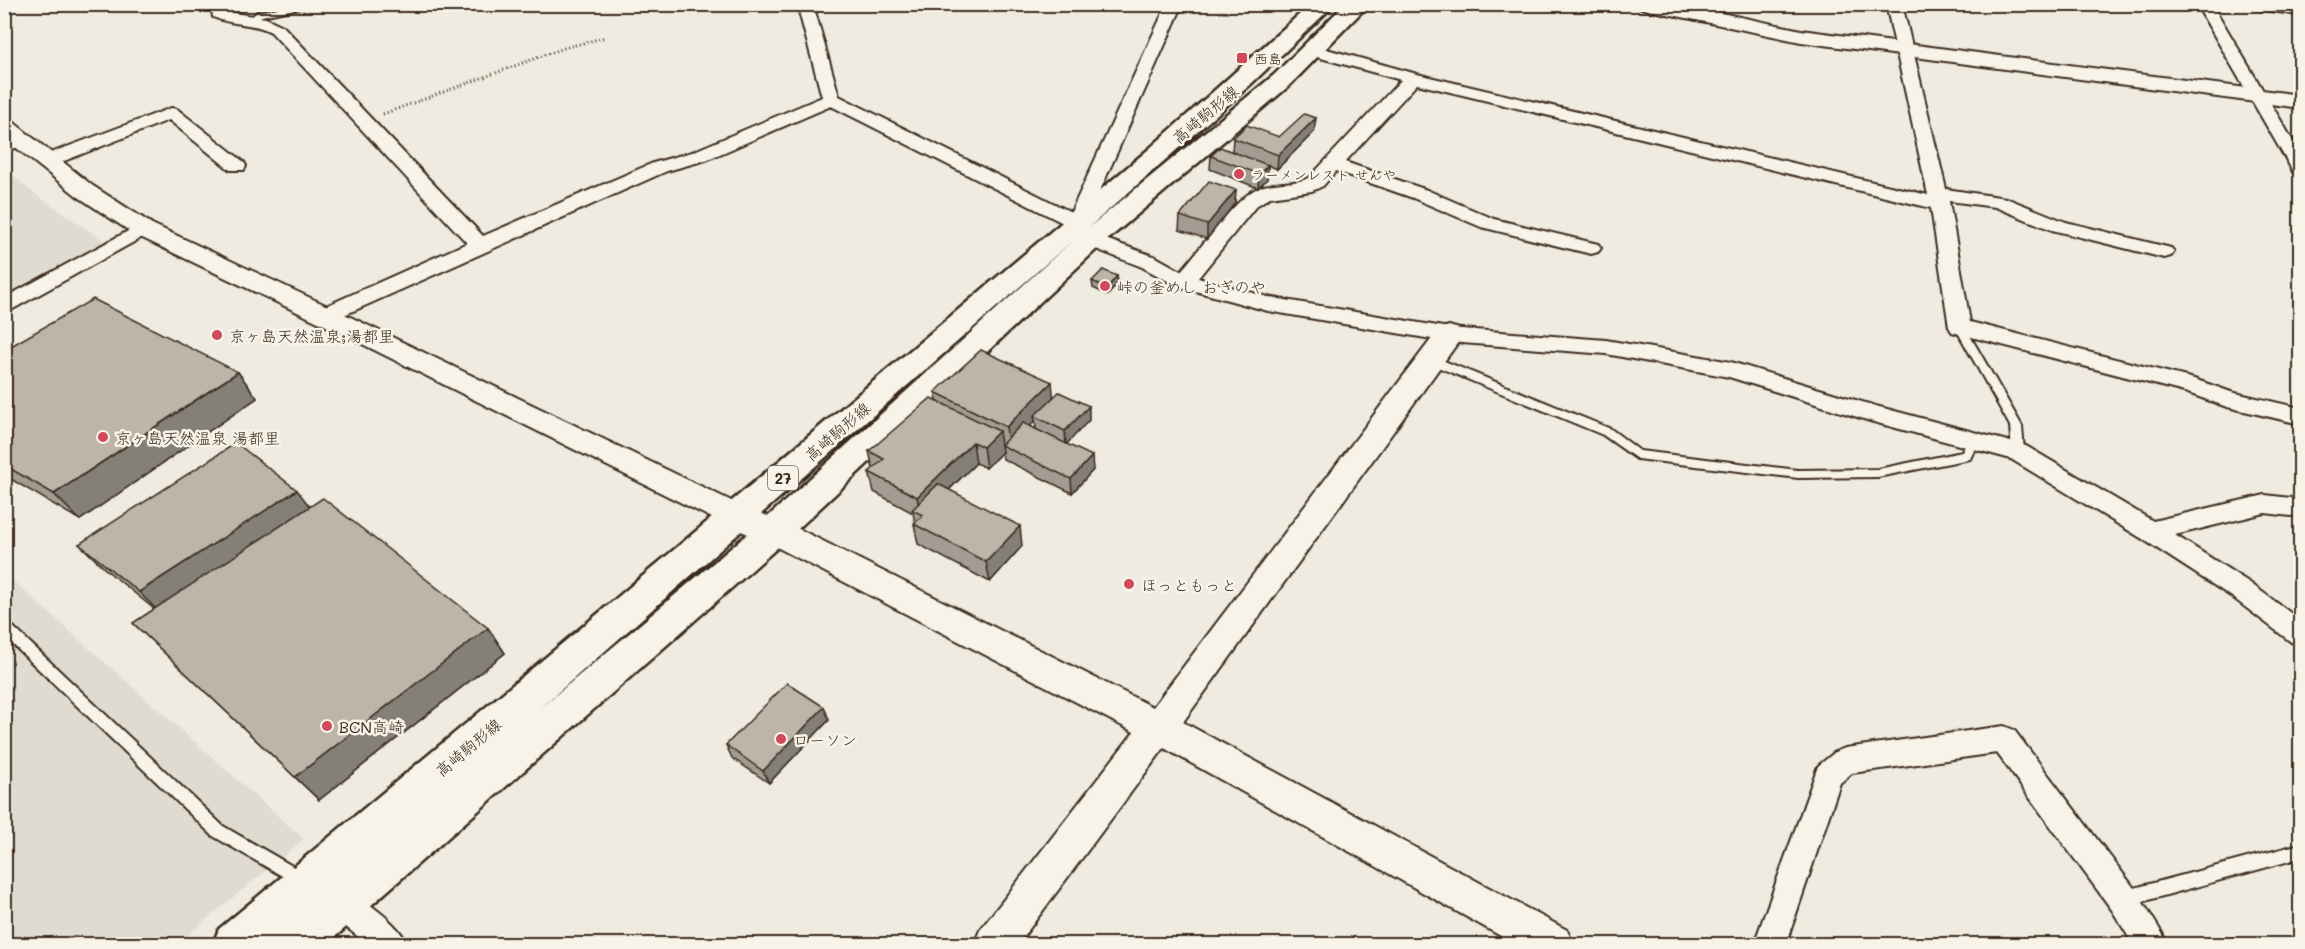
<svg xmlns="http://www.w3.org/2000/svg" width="2305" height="949" viewBox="0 0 2305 949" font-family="Mali,'Klee One',sans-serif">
<rect width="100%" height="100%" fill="#efebe0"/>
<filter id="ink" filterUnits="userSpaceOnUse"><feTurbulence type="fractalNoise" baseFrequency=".0167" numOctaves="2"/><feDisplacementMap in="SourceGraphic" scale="12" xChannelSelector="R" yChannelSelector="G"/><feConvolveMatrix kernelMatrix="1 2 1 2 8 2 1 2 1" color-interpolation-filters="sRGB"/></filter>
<g filter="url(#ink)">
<!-- built -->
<path fill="#e0dbd0" d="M4,167L32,192L106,242L5,298Z
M4,573L304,839L177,944H5Z"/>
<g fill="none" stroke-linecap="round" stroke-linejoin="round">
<defs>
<path id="service" d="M299,4H319L262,16L253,21L249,19L257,12Z
M1960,323L1965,327L2022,426L2024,452L2022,455H2014L2012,452L2010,426L1955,327Z
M1432,356L1611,429L1640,451L1798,470L1878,469L1962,452L1969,437H1977L1979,440L1970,459L1878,477L1798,478L1637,459L1603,435L1428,363L1426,360L1428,357Z
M4,622L9,623L223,826L306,874L309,879L306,884L301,886L296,884L213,836L4,636Z
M2300,844V858L2123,907L2117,904L2115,899L2117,894L2123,891Z"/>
<path id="minor" d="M211,4H227V12L266,18L283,26L483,236L653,163L692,152L822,97L797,4H813L839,96L1071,212L1167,4H1183L1086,222L1097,236L1156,257L1181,271C1200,250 1235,198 1258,188C1274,181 1293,185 1309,178L1401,80L1306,54L1304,50L1312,45L1417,74L1928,195L1886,4H1902L1946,189L2006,198L2066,222L2171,248L2174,252L2171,256L2164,258L2052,230L1995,207L1949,201L1970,322L2194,379L2231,392L2300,408V424L2227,407L2188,393L1952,332L1949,327L1931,208L1417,84L1345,162L1427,190L1494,219L1598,244L1601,248L1598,252L1591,254L1481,227L1413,198L1336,171L1323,186L1312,191L1270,197L1256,206L1198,278L1268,297L1449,328L1606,340L1731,362L1872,405L2026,446L2153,521L2265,495L2300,499V517L2265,513L2175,535L2250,583L2300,620V645L2291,642L2232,597L2141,538L2011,459L1870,421L1729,377L1606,354L1449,342L1268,311L1177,286L1142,267L1083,244L1069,226L831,106L706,160L667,171L333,320L325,322L317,320L314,315L317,310L467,243L271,32C253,22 233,26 213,17Z
M2196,4H2212L2300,153V173L2293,172L2291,168Z
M2247,4L2300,5V15L2255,9Z
M171,108L177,109L244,162L246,166L244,170H230L169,120L54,165H40L38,161L40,157Z
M21,135L27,136L30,140L27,144L4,152V140Z
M143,223L150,225L153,229L150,233L4,314V298Z
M2004,726L2014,730L2134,888L2162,933L2167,944H2133L2112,910L1997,753L1852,773L1840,783L1786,944H1754L1818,766L1835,752L1845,748Z
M341,888C360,895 401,925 407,944H367L330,914L325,903L330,892Z"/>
<path id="tertiary" d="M1638,4H1679L1801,30L2300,95V108L1801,42L1648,10L1641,8Z
M4,119L12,121L93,186L152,224L334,309L748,509L785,522L1153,707L1439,329L1449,326L1459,329L1462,335L1459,341L1183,722L1567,930L1573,944H1515L1164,748L1018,944H974L980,930L1134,732L763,540L726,525L316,321L134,234L77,196L4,138Z"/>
<path id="primary" d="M1311,4H1335L1250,85L1087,229L1274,75L1345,4H1369L1290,85L1100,246L786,540L327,944H272L274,939L268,944H213L219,929L599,613L1149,149ZM1073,240L762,522L539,709Z"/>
</defs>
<!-- service casing -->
<use href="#service" stroke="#3b2a1e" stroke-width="4"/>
<!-- minor casing -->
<use href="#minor" stroke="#3b2a1e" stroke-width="4"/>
<!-- tertiary casing -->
<use href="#tertiary" stroke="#3b2a1e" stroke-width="4"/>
<!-- primary casing -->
<use href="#primary" stroke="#3b2a1e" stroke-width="5"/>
<!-- path -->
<path stroke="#3b2a1e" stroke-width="3" stroke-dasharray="1 3" stroke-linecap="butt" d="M383,114L564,48L606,37"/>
<!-- service -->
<use href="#service" fill="#f7f3e8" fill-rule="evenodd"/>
<!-- minor -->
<use href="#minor" fill="#f7f3e8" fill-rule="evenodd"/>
<!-- tertiary -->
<use href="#tertiary" fill="#f7f3e8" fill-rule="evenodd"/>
<!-- primary -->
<use href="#primary" fill="#f7f3e8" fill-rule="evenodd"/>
</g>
<!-- wall -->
<path fill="#a39c92" stroke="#3b2a1e" stroke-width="1.5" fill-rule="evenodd" d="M1314,132L1277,169L1268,165L1267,179L1258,188L1210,169L1211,156L1232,151L1233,138L1279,137Z
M1235,203L1207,239L1179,230L1180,216Z
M1117,276L1118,283L1108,295L1093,288L1092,281Z
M4,350L238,372L257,398L80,520L4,475Z
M935,392L1054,397L1089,420L1066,444L1093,470L1072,493L1003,459L1002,452L986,468L976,463L949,490L1022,546L990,582L918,544L914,524L915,523L913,513L874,492L869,472L873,469L869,451L937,400ZM1035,421L1036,429L1030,426Z
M310,506L488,628L505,653L319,800L133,623L154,609L105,569L79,544Z
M824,707L829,720L769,783L732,758L726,745Z"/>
<!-- shaded-wall -->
<path fill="#847f77" stroke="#3b2a1e" stroke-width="1.5" d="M1316,118L1314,132L1277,169L1278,155Z
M1268,165L1267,179L1258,188L1259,174Z
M1236,190L1235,203L1207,239V225Z
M1117,276L1118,283L1108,295L1107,288Z
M238,372L257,398L80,520L54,494Z
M1052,382L1054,403L1034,416L1035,421L1009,447L1006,427Z
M1089,406V420L1066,445L1065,431Z
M999,431L1002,452L986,468L983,447Z
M973,442L976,463L923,515L920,513L917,497Z
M1092,456L1093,470L1072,493L1071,479Z
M297,490L317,516L164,617L139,592Z
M1020,526L1022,546L990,582L986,562Z
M488,628L505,653L319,800L295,777Z
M824,707L829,720L769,783L763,771Z"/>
<!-- building -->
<path fill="#bdb5aa" stroke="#3b2a1e" stroke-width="1.5" d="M1304,114L1316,118L1278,155L1233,138L1247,125L1279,137Z
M1220,147L1268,165L1259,174L1211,156Z
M1209,181L1236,190L1207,225L1180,216Z
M1103,270L1117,276L1107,288L1092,281Z
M93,299L238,372L54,494L4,465V350Z
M981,350L1052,382L1006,427L935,392Z
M1059,392L1089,406L1065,431L1034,416Z
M931,398L999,431L983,447L973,442L917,497L869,472L884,459L869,451Z
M1023,423L1092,456L1071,479L1001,445Z
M236,443L297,490L139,592L79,544Z
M938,484L1020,526L986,562L914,524L923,515L912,510Z
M323,498L488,628L295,777L133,623Z
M787,683L824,707L763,771L726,745Z"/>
</g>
<!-- markers -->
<g fill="#d1495b" stroke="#f7f3e8" stroke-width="2">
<rect x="1236" y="52" width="12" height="12" rx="3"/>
<circle cx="1239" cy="174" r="6"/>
<circle cx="1105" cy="286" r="6"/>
<circle cx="217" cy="335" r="6"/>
<circle cx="103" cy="437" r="6"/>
<circle cx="1129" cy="584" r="6"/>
<circle cx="327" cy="726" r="6"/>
<circle cx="781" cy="739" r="6"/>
</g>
<g text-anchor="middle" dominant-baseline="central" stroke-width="5" stroke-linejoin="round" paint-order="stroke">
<!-- far-poi labels -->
<g font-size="14" fill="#3b2a1e" stroke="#f7f3e8" text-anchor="start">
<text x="1254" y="58">西島</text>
<text x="1251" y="174">ラーメンレスト せんや</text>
</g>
<!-- shield labels -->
<rect fill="#f7f3e8" stroke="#73665b" stroke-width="1.5" x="768" y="466" width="30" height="24" rx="4.5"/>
<g font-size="15" font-weight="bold" fill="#3b2a1e">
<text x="783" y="478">27</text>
</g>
<!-- street labels -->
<g font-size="16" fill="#3b2a1e" stroke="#f7f3e8">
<text transform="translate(1205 114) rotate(-40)">高崎駒形線</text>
<text transform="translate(837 431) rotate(-41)">高崎駒形線</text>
<text transform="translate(468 747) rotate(-40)">高崎駒形線</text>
</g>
<!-- poi labels -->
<g font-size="16" fill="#3b2a1e" stroke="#f7f3e8" text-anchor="start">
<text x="1117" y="286">峠の釜めし おぎのや</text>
<text x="229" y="335">京ヶ島天然温泉;湯都里</text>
<text x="115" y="437">京ヶ島天然温泉 湯都里</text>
<text x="1141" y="584">ほっともっと</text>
<text x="339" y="726">BCN高崎</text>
<text x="793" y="739">ローソン</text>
</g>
</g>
<!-- margin -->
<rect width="2305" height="949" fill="none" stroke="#f7f3e8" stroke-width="24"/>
<rect x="12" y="12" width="2281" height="925" fill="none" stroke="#3b2a1e" stroke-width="2" filter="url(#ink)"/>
</svg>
